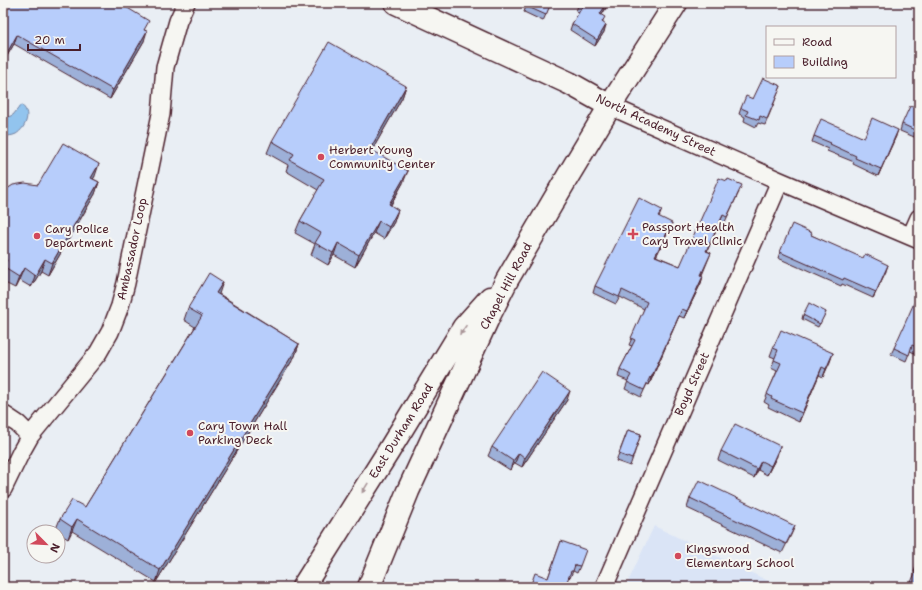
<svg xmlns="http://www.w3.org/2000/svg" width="922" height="590" viewBox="0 0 922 590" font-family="'Shantell Sans',sans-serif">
<rect width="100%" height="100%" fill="#e9eef4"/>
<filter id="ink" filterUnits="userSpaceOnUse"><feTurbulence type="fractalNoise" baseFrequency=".025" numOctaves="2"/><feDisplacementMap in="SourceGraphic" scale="8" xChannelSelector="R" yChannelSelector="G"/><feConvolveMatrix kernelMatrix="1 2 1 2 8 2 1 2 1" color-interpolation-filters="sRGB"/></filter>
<g filter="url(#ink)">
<!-- built -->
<path fill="#dae4f6" d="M654,526L781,587H627L626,586Z"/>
<!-- water -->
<path fill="#92c4ee" stroke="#7582a0" d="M21,105C32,112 26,128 16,134C12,136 7,136 3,136V119L13,115Z"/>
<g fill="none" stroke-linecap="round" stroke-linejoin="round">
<defs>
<path id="street" d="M610,106L780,181L919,240
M911,236L919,218
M3,414L18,424L30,436L98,353L110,332L120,306L126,283L161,114L165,67L178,21L186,3
M3,489L21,452L30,436
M604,587L780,181"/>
<path id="secondary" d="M396,3L569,83L610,106
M303,587L388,452L464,327L490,298
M369,587L408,491L489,316L507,280L568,176L610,106L676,3"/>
</defs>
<!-- street casing -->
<use href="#street" stroke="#4a1f2b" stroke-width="20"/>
<!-- secondary casing -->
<use href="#secondary" stroke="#4a1f2b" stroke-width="25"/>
<!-- street -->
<use href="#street" stroke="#f6f6f2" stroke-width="17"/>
<!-- secondary -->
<use href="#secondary" stroke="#f6f6f2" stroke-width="22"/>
</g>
<!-- wall -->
<path fill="#9db0d8" stroke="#4a1f2b" d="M3,3H123L122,5L145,30L144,41L110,99L14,44L4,61L3,60Z
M527,3H551L543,21L524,12Z
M579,3H609L602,15L604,32L595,46L570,30L572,24L579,13L576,11Z
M406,86L402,98L372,150L403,183L391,205L394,222L384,239L374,233L355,267L334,255L328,265L311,255L315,244L295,233L300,221L318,190L286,171L288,165L267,153L272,141Z
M781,86L765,125L758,123L756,127L744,121L745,117L739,114L741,108L753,99Z
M919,110V139L900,131L902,124Z
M814,136L864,138L896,136L878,176L853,164L854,162L827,151L828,149L812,142Z
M95,176L93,179L99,182L95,194L48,275L41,271L31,287L19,280L15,288L3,282V193L38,185Z
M739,192L724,224L720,222L707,251L711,253L702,275L703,276L701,283L684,318L679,316L649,385L647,384L641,397L625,389L628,381L618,377L620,369L632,346L629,345L644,309L620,297L616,304L593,293L595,286L662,210L659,217L669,230L656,256L680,266Z
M811,235L886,271L873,298L842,284L841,286L778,258L780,252Z
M219,294L299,344L295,356L156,582L72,531L68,539L58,533V532L55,531L60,519L85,507L195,327L184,320L188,308Z
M919,305V355L910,351L906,361L891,354L894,348Z
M826,312L818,327L802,319L803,315Z
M773,348L833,353L823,377L819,375L799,422L768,407L769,405L764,402L777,371L771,368L775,358L770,356Z
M567,400L522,467L515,463L510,470L488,456L492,447Z
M628,430L641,434L630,466L616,461Z
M721,451L777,456L767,475L758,470L754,478L718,460Z
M690,498L795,526L791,535L782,553L687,508Z
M561,541L580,566L577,573L573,571L570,578L569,577L548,578Z
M919,558V587L916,572H914Z"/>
<!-- shaded-wall -->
<path fill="#8090b0" stroke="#4a1f2b" d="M607,3H609L598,20L600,14Z
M606,25L604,32L595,46L597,40Z
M147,31L144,41L110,99L113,90Z
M17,35L14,44L4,61L8,51Z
M406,86L402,98L366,161L370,149Z
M898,130L896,136L878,176L881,169Z
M99,164L95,176L87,190L91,178Z
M408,171L403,183L384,216L389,204Z
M99,182L95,194L48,275L52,263Z
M398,210L394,222L384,239L389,227Z
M723,215L720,222L704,258L706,251Z
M379,221L374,233L355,267L359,255Z
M672,223L669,230L653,263L655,256Z
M338,243L334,255L328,265L333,253Z
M45,259L41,271L31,287L35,276Z
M888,265L886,271L873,298L876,292Z
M24,268L19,280L15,288L19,277Z
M703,276L701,283L684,318L687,311Z
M223,282L219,294L212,305L216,293Z
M682,309L679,316L649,385L651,378Z
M299,344L295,356L156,582L160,570Z
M833,353L830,362L823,377L826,369Z
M822,367L819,375L799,422L802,413Z
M570,391L567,400L522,467L525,458Z
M780,446L777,456L767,475L771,466Z
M519,453L515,463L510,470L513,461Z
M761,461L758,470L754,478L757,469Z
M77,519L72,531L68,539L72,527Z"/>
<!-- building -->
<path fill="#b7cdfb" stroke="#4a1f2b" d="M3,3H121V4L149,21L144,30L147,31L113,90L17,35L8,51L3,49Z
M527,3H551L546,15L526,6Z
M579,3H607L600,14L605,17L602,22L606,25L597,40L572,24L582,7L578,4Z
M329,42L406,86L370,149L408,171L389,204L398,210L389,227L379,221L359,255L338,243L333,253L315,243L321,233L300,221L324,179L290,160L294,154L272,141Z
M763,78L781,86L767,119L760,116L759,120L746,115L748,111L741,108L746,96L753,99Z
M910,106L919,110V132L902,124Z
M872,118L898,130L881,169L855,158L856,156L830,144L831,143L814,136L821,119L864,138Z
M63,143L99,164L91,178L99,182L52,263L45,259L35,276L24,268L19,277L3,267L7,260L3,257V193L7,189L13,185L25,183L38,185Z
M719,178L727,181L728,179L742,185L727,217L723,215L706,251L711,253L701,275L703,276L687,311L682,309L651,378L650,377L644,390L627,382L631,375L620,369L635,340L631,338L647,302L622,290L619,297L595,286L639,198L662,210L658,216L672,223L655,256L680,266Z
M792,224L812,233L811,235L863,258L865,254L888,265L876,292L844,278L843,280L780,252Z
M209,273L223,282L216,293L299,344L160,570L77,519L72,527L60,519L72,500L85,507L202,316L188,308Z
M809,303L826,312L820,324L803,315Z
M914,303L919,305V348L912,345L909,355L894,348Z
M781,330L833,353L826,369L822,367L802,413L771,399L772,397L767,394L781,363L774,360L778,350L773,348Z
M542,372L570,391L525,458L519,453L513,461L492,447Z
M735,424L780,446L771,466L761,461L757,469L721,451Z
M628,430L641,434L632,459L619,454Z
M699,480L795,526L786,544L690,498Z
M561,541L586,550L580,566L575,565L573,571H571L565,587H530L535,573L548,578Z
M919,558V587H909L918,566L916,565Z
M798,583L807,587H796Z"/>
<!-- one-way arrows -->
<defs><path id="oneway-solid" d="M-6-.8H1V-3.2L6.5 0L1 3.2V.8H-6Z"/></defs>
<g fill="#a99598">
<use href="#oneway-solid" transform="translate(463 330) rotate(125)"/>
<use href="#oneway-solid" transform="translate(365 488) rotate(122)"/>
</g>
</g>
<!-- markers -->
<g fill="#d1495b" stroke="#f6f6f2" stroke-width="1.5">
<circle cx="321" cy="157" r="4"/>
<path d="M631 228h4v4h4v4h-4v4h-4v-4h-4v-4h4z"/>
<circle cx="37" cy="236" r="4"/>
<circle cx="190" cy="433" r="4"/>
<circle cx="678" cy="556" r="4"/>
</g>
<g text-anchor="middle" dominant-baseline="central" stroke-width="4" stroke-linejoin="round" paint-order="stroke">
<!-- street labels -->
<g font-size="12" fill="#4a1f2b" stroke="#f6f6f2">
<text transform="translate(656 125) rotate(25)">North Academy Street</text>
<text transform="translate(132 249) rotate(-78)">Ambassador Loop</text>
<text transform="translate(506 286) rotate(-62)">Chapel Hill Road</text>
<text transform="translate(692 384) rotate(-66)">Boyd Street</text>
<text transform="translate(401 431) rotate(-58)">East Durham Road</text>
</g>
<!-- poi labels -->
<g font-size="12" fill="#4a1f2b" stroke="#f6f6f2" text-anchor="start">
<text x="329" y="150">Herbert Young<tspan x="329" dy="14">Community Center</tspan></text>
<text x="642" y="227">Passport Health<tspan x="642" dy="14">Cary Travel Clinic</tspan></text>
<text x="45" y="229">Cary Police<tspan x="45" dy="14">Department</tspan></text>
<text x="198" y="426">Cary Town Hall<tspan x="198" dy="14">Parking Deck</tspan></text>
<text x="686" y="549">Kingswood<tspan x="686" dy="14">Elementary School</tspan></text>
</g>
</g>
<!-- margin -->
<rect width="922" height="590" fill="none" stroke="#f6f6f2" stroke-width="16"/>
<rect x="8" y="8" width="906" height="574" fill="none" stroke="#4a1f2b" stroke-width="1.5" filter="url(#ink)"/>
<!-- legend -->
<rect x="766" y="26" width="130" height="52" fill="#f6f6f2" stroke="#b1a0a2"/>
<rect x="774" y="39" width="20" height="6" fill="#f6f6f2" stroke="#b1a0a2"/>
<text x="802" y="46" font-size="12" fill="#4a1f2b">Road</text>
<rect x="774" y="56" width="20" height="12" fill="#b7cdfb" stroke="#b1a0a2"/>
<text x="802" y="66" font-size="12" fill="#4a1f2b">Building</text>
<!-- north arrow -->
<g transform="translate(46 544) rotate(114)"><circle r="19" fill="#f6f6f2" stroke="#b1a0a2"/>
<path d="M0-3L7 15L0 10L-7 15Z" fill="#d1495b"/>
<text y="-6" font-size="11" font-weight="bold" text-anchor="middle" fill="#4a1f2b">N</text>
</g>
<!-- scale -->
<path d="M28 44v6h52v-6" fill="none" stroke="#4a1f2b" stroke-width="2"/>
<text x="34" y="44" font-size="12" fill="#4a1f2b" stroke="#f6f6f2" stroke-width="3" paint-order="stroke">20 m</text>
</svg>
